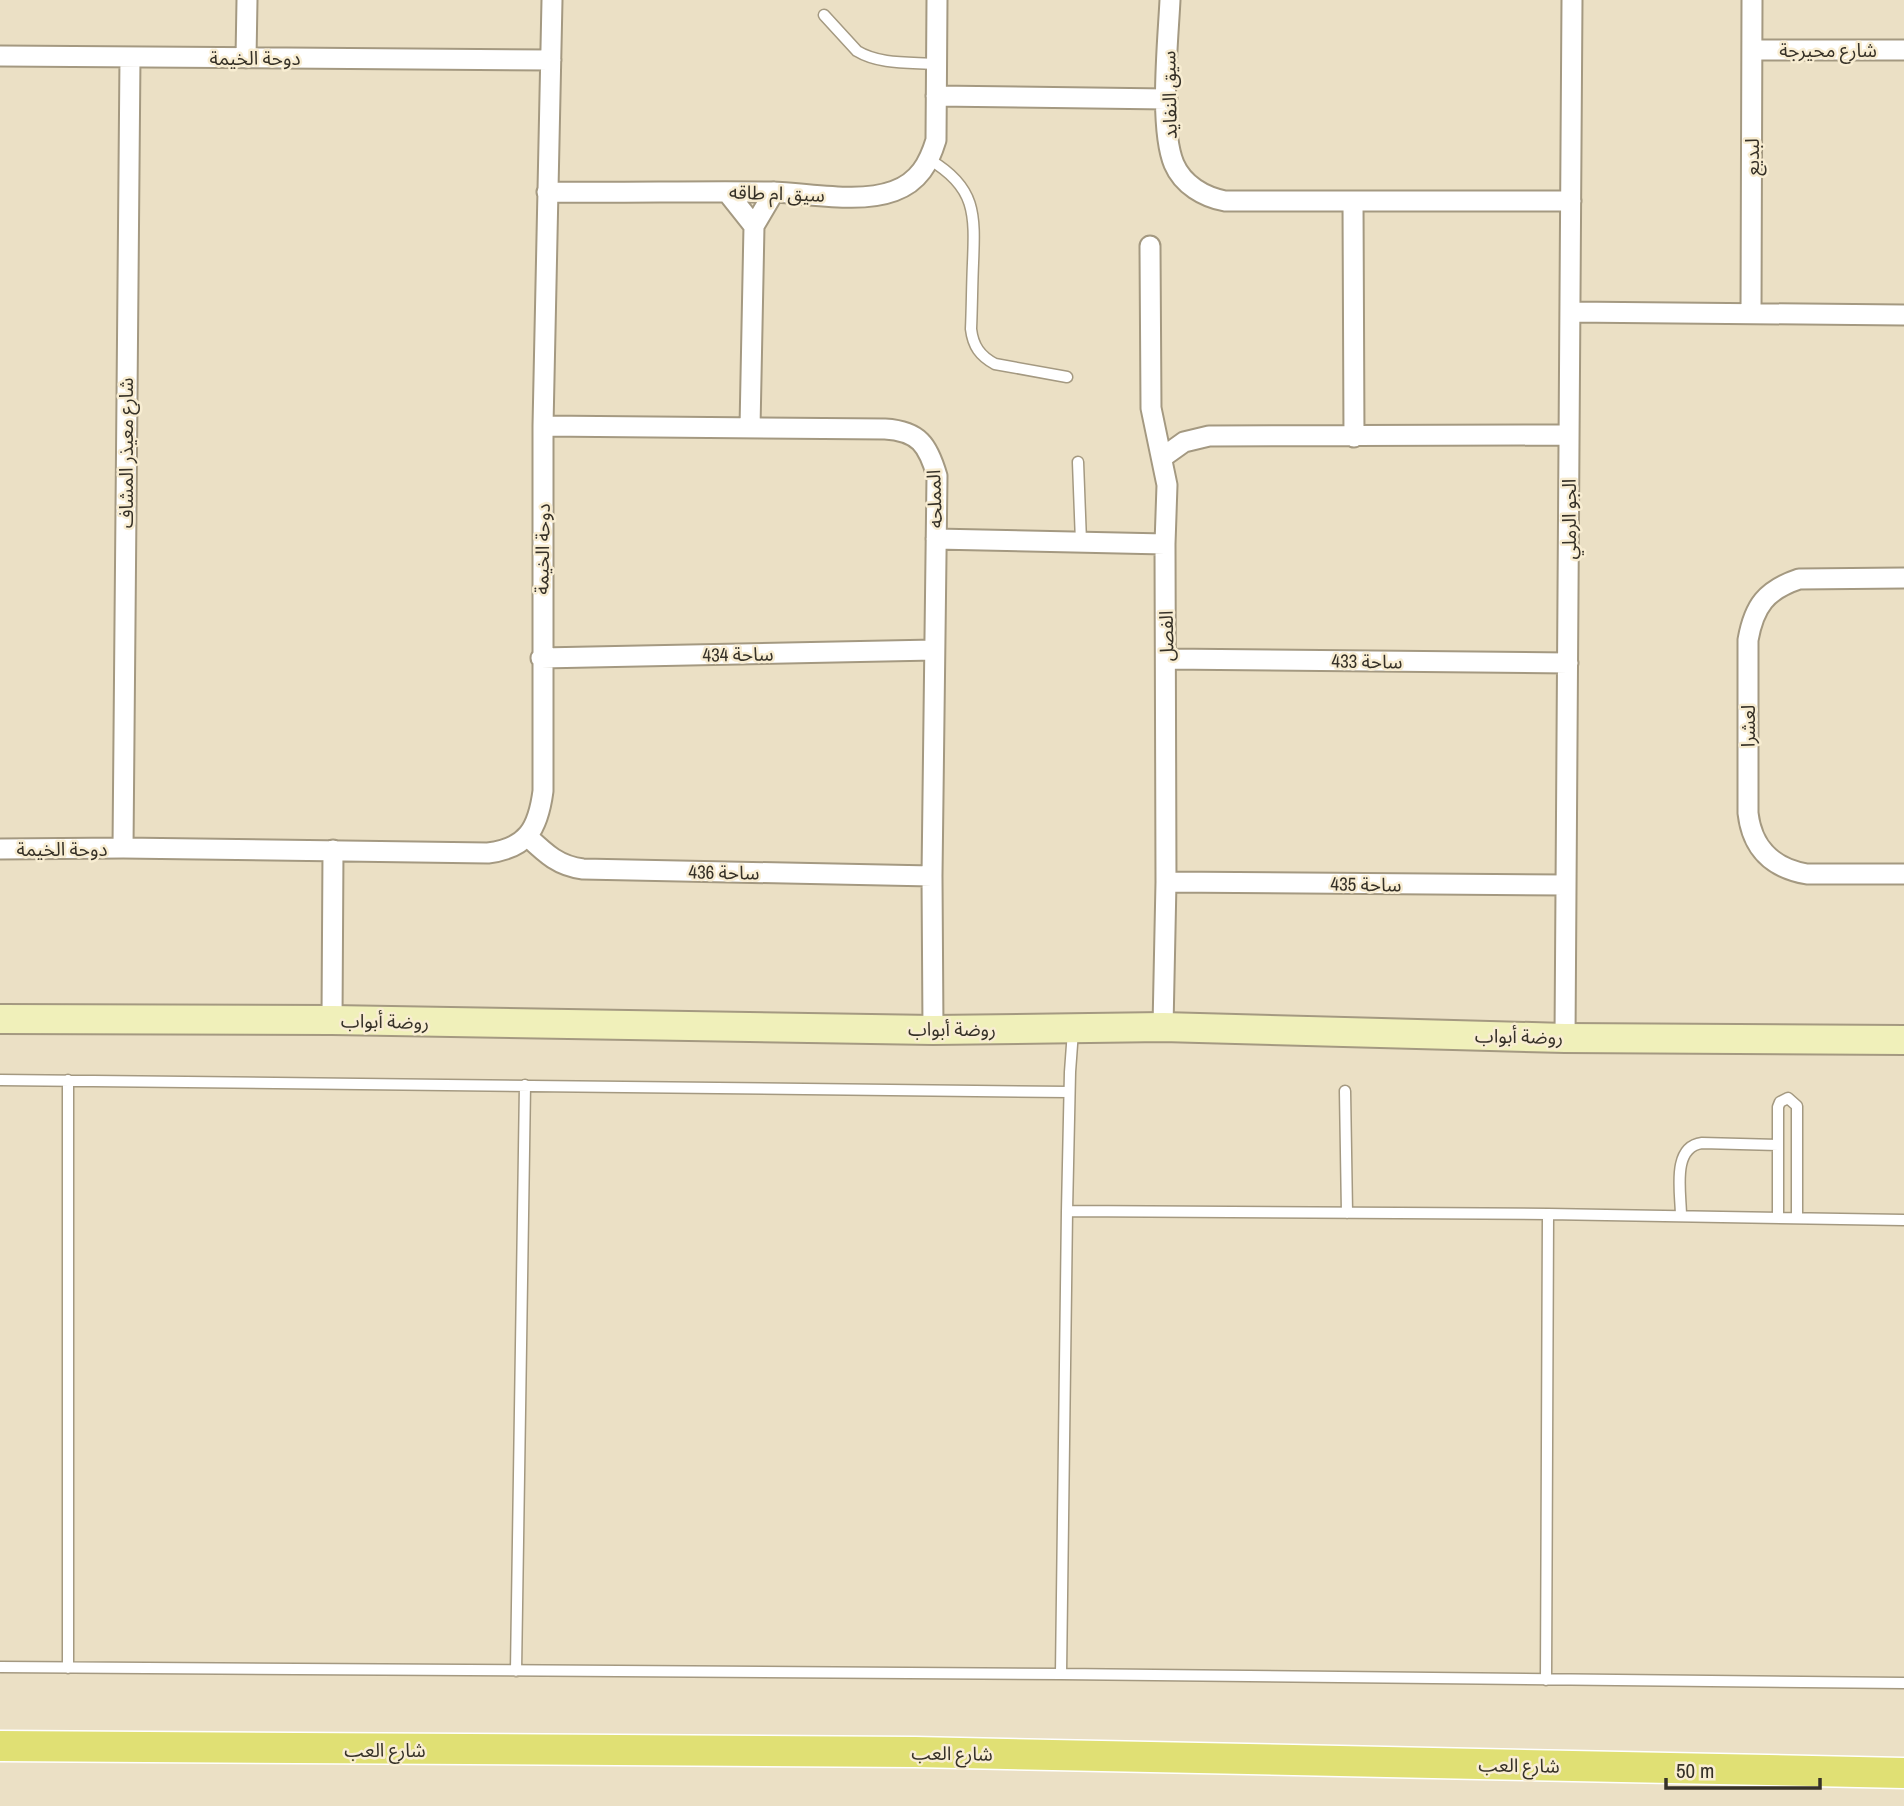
<svg xmlns="http://www.w3.org/2000/svg" width="1904" height="1806" viewBox="0 0 1904 1806" font-family="'Archivo Narrow','Noto Sans Arabic',sans-serif">
<rect width="100%" height="100%" fill="#ebe0c5"/>
<g fill="none" stroke-linecap="round" stroke-linejoin="round">
<defs>
<path id="lane" d="M824,15L857,51C880,65 911,62 937,64
M930,160C976,187 975,214 973,263C972,285 972,307 971,329C973,346 980,356 995,364L1067,377
M1078,462L1081,542
M0,1080L1069,1092
M68,1080V1668
M1345,1091L1347,1213
M1067,1211L1548,1214L1904,1220
M1681,1216C1681,1193 1671,1147 1702,1143L1778,1145
M1778,1218V1107L1780,1102L1788,1098L1797,1106V1218
M0,1667L1061,1674L1904,1683
M516,1671L525,1085
M1061,1674L1067,1211L1070,1072L1073,1031
M1546,1680L1548,1214"/>
<path id="street" d="M1170,0C1168,41 1159,128 1174,164C1183,185 1204,197 1225,201H1571
M1753,50H1904
M0,56L551,60
M246,58L247,0
M936,96L1167,99
M547,192C622,193 697,191 772,192C809,193 859,204 894,191C919,182 929,163 936,140L937,0
M727,192L754,226
M1353,201L1354,437
M1150,246L1151,408L1167,485L1165,544L1166,882L1163,1027
M1570,312L1904,315
M1751,313L1752,0
M543,426L885,429C919,431 928,445 937,476L932,876L933,1030
M750,428L754,226L774,192
M1163,457L1184,442L1209,436L1569,435
M936,539L1165,544
M1904,578L1799,579C1766,590 1754,606 1748,640V813C1752,848 1772,868 1807,874H1904
M541,658L934,650
M1167,659L1568,663
M527,836C545,853 558,866 583,869L932,876
M123,848L130,57
M0,849L123,848L488,853C527,848 538,829 543,791V426L552,0
M1166,882L1566,885
M332,1020L333,850
M1565,1038L1572,0"/>
<path id="secondary" d="M0,1019L332,1020L933,1030L1163,1027L1565,1038L1904,1040"/>
<path id="primary" d="M0,1746L915,1752L1904,1773"/>
</defs>
<!-- lane casing -->
<use href="#lane" stroke="#a49981" stroke-width="13"/>
<!-- street casing -->
<use href="#street" stroke="#a49981" stroke-width="23"/>
<!-- secondary casing -->
<use href="#secondary" stroke="#a49981" stroke-width="32"/>
<!-- primary casing -->
<use href="#primary" stroke="#fff" stroke-width="33"/>
<!-- lane -->
<use href="#lane" stroke="#fff" stroke-width="10"/>
<!-- street -->
<use href="#street" stroke="#fff" stroke-width="19"/>
<!-- secondary -->
<use href="#secondary" stroke="#f0f0ba" stroke-width="28"/>
<!-- primary -->
<use href="#primary" stroke="#e0e074" stroke-width="30"/>
</g>
<g text-anchor="middle" dominant-baseline="central" stroke-width="5" stroke-linejoin="round" paint-order="stroke">
<!-- street labels -->
<g font-size="19" fill="#363127" stroke="#f8edd2">
<text x="1828" y="50">شارع محيرجة</text>
<text x="255" y="58">دوحة الخيمة</text>
<text transform="translate(1169 95) rotate(-91)">سيق النفايد</text>
<text transform="translate(1752 157) rotate(-90)">لبديع</text>
<text transform="translate(777 193) rotate(2)">سيق ام طاقه</text>
<text transform="translate(126 453) rotate(-90)">شارع معيذر المشاف</text>
<text transform="translate(934 499) rotate(-92)">المملحه</text>
<text transform="translate(1569 519) rotate(-90)">الجو الرملي</text>
<text transform="translate(542 549) rotate(-89)">دوحة الخيمة</text>
<text transform="translate(1166 636) rotate(-91)">الفصل</text>
<text transform="translate(738 654) rotate(-1)">ساحة 434</text>
<text transform="translate(1367 661) rotate(1)">ساحة 433</text>
<text transform="translate(1748 726) rotate(-90)">لعشرا</text>
<text x="62" y="849">دوحة الخيمة</text>
<text transform="translate(724 872) rotate(1)">ساحة 436</text>
<text transform="translate(1366 884) rotate(1)">ساحة 435</text>
<text transform="translate(385 1021) rotate(1)">روضة أبواب</text>
<text x="952" y="1029">روضة أبواب</text>
<text transform="translate(1519 1036) rotate(1)">روضة أبواب</text>
<text x="385" y="1750">شارع العب</text>
<text transform="translate(952 1753) rotate(1)">شارع العب</text>
<text transform="translate(1519 1765) rotate(1)">شارع العب</text>
</g>
</g>
<!-- scale -->
<path d="M1666 1778v10h154v-10" fill="none" stroke="#363127" stroke-width="3.5"/>
<text x="1676" y="1778" font-size="21" fill="#363127" stroke="#f8edd2" stroke-width="5" paint-order="stroke">50 m</text>
</svg>
